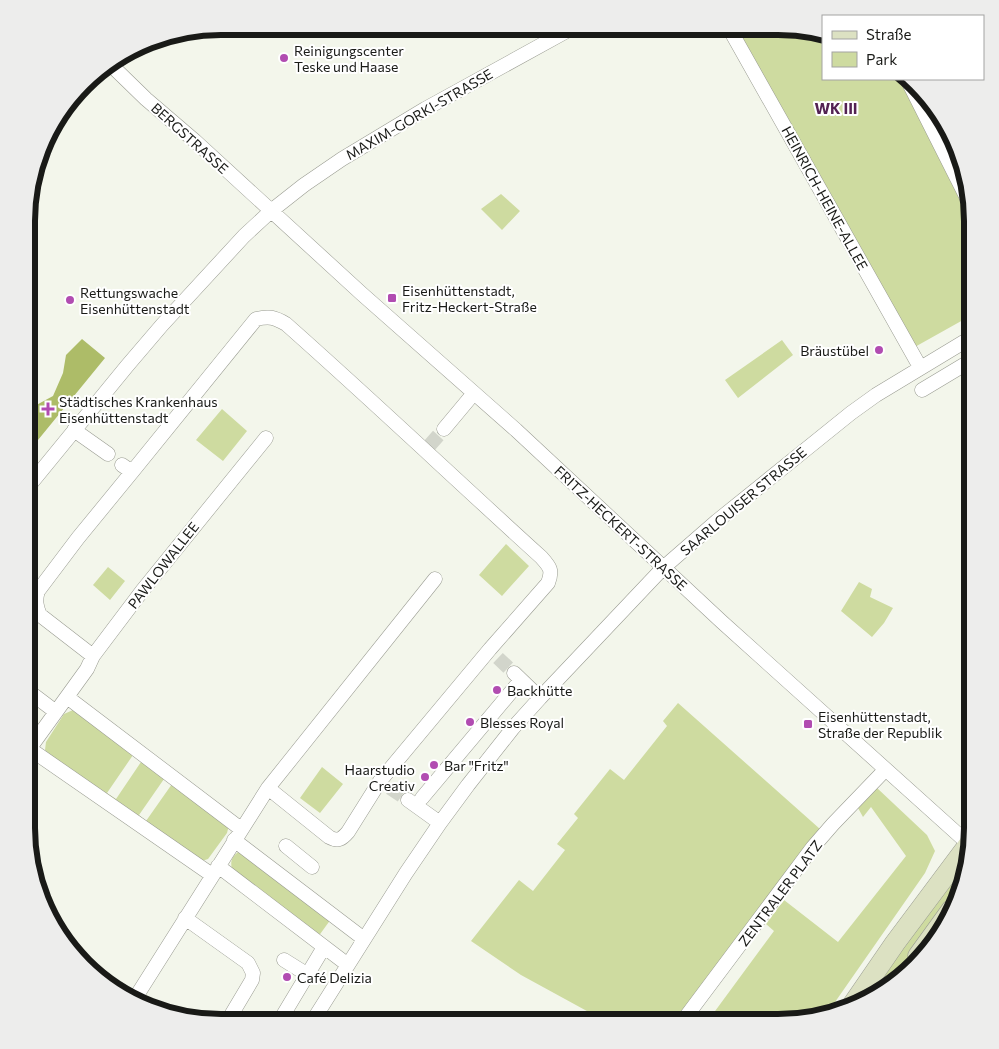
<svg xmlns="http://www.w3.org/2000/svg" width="999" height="1049" viewBox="0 0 999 1049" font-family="Commissioner,sans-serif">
<rect width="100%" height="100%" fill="#f3f6eb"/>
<!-- green -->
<path fill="#cedba0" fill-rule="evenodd" d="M735,28H803L823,34V79H901L972,219V315L913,348Z
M501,194L520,211L502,230L481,209Z
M782,340L793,355L738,398L725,380Z
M222,409L247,431L223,461L196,440Z
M506,544L529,566L502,596L479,575Z
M108,567L125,581L110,600L93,585Z
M859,582L872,589L870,597L893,608L884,623L872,637L841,611Z
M678,703L820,829L674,1022H607L521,975L471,941L519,880L533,891L565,850L557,844L578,818L574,814L610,769L624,780L667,726L663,721Z
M73,710L81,713L229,825L227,833L208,859L202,861L50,756L45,750L46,742L64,714ZM133,755L141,762L116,799L107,793ZM164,779L172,784L146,821L139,815Z
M322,767L343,784L320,813L300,798Z
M877,788L927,835L935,851L925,873L826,1015L791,1022H707L774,931L766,924L784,900L838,942L906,856L871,807L863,817L858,808Z
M238,852L331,919L318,937L232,870C230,861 232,857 238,852Z
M951,878L959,884L958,888L885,991L863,1002Z"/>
<!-- forest -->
<path fill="#adbc68" d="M82,339L105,358L29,451V409L53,396L63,373L66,355Z"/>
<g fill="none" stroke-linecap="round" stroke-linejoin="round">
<!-- street-tunnel -->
<path stroke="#d2d5cb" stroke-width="14" stroke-dasharray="14 7" stroke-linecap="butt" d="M429,446L444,429
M498,658L514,673
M390,788L408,800"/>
<defs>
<path id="street" d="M729,28L920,367
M110,64L146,99L195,141L362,294L516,430L722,622L971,846
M909,83L972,208
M922,390L972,360
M444,429L474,393
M74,430L108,454
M122,465L132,472L256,319C269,316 274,317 286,324C372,400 456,480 541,557C550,567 553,570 548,583L490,649L380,781L348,832C342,839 338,842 329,837L268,788
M28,487L127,366L162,325L244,236L271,211L304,185L342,159L425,109L574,27
M93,656L40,615C36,606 35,600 38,591L78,538L132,472
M514,673L540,698
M27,690L56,712
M67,697L241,829
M30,749L212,875
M27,752L87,669L93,656L142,591L266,438
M422,798L521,680
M408,800L440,823
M234,840L364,939
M286,846L312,867
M218,866L348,965
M185,918L248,963L253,973L252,980L227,1022
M284,960L308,975
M134,1000L268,788L435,579
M279,1022L324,947
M312,1022L406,873L440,823L468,785L513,728L540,698L663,568L717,521L851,413L876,395L972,337
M682,1022L813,847L833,824L885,770"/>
<path id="secondary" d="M918,956L952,909
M851,1007L895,943L972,840"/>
</defs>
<!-- street casing -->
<use href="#street" stroke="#999b91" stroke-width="15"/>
<!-- secondary casing -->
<use href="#secondary" stroke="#999b91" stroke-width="21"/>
<!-- street -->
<use href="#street" stroke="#fff" stroke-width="14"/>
<!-- secondary -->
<use href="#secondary" stroke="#dce1c2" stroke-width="20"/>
</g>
<!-- markers -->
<g fill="#b14cb1" stroke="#fff" stroke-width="2">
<circle cx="284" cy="58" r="5"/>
<rect x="387" y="293" width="10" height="10" rx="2.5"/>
<circle cx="70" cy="300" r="5"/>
<circle cx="879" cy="350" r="5"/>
<path d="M45.5 401.5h5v5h5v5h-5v5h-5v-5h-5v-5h5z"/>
<circle cx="497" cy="690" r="5"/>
<circle cx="470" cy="722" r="5"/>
<rect x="803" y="719" width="10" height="10" rx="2.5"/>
<circle cx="434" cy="765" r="5"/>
<circle cx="425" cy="777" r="5"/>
<circle cx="287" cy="977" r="5"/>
</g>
<g text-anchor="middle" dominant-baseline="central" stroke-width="4" stroke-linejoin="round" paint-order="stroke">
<!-- poi labels -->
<g font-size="14" fill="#191a17" stroke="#fff" text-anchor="start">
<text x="294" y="50">Reinigungscenter<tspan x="294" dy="16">Teske und Haase</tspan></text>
<text x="402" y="290">Eisenhüttenstadt,<tspan x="402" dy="16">Fritz-Heckert-Straße</tspan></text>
<text x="80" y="292">Rettungswache<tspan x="80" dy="16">Eisenhüttenstadt</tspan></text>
<text x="869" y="350" text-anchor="end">Bräustübel</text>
<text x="59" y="401">Städtisches Krankenhaus<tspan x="59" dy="16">Eisenhüttenstadt</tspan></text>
<text x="507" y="690">Backhütte</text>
<text x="818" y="716">Eisenhüttenstadt,<tspan x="818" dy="16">Straße der Republik</tspan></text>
<text x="480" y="722">Blesses Royal</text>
<text x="444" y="765">Bar "Fritz"</text>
<text x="415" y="769" text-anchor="end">Haarstudio<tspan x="415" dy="16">Creativ</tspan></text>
<text x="297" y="977">Café Delizia</text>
</g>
<!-- street labels -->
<g font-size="14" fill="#191a17" stroke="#fff">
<text transform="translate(419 114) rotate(-30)">MAXIM-GORKI-STRASSE</text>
<text transform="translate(190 138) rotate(42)">BERGSTRASSE</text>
<text transform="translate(825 198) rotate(61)">HEINRICH-HEINE-ALLEE</text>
<text transform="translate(743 501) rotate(-40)">SAARLOUISER STRASSE</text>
<text transform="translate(621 528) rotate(43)">FRITZ-HECKERT-STRASSE</text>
<text transform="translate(163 565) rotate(-52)">PAWLOWALLEE</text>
<text transform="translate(780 893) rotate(-53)">ZENTRALER PLATZ</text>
</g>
<!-- neighbourhood labels -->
<g font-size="15" font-weight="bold" fill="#532253" stroke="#fff">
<text x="836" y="108">WK III</text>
</g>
</g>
<!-- crop -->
<path d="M0 0H999V1049H0ZM221 35H778A186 186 0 0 1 964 221V828A186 186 0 0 1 778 1014H221A186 186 0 0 1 35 828V221A186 186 0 0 1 221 35Z" fill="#ededec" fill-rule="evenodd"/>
<path fill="none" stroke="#191a17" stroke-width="6" d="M221 35H778A186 186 0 0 1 964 221V828A186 186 0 0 1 778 1014H221A186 186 0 0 1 35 828V221A186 186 0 0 1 221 35Z"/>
<!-- legend -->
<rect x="822" y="15" width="162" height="65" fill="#ffffff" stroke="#a3a3a2"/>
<rect x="832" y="31" width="25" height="8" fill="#dce1c2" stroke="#a3a3a2"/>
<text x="866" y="40" font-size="15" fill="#191a17">Straße</text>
<rect x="832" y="52" width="25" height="15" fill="#cedba0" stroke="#a3a3a2"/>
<text x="866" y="65" font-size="15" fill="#191a17">Park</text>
</svg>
